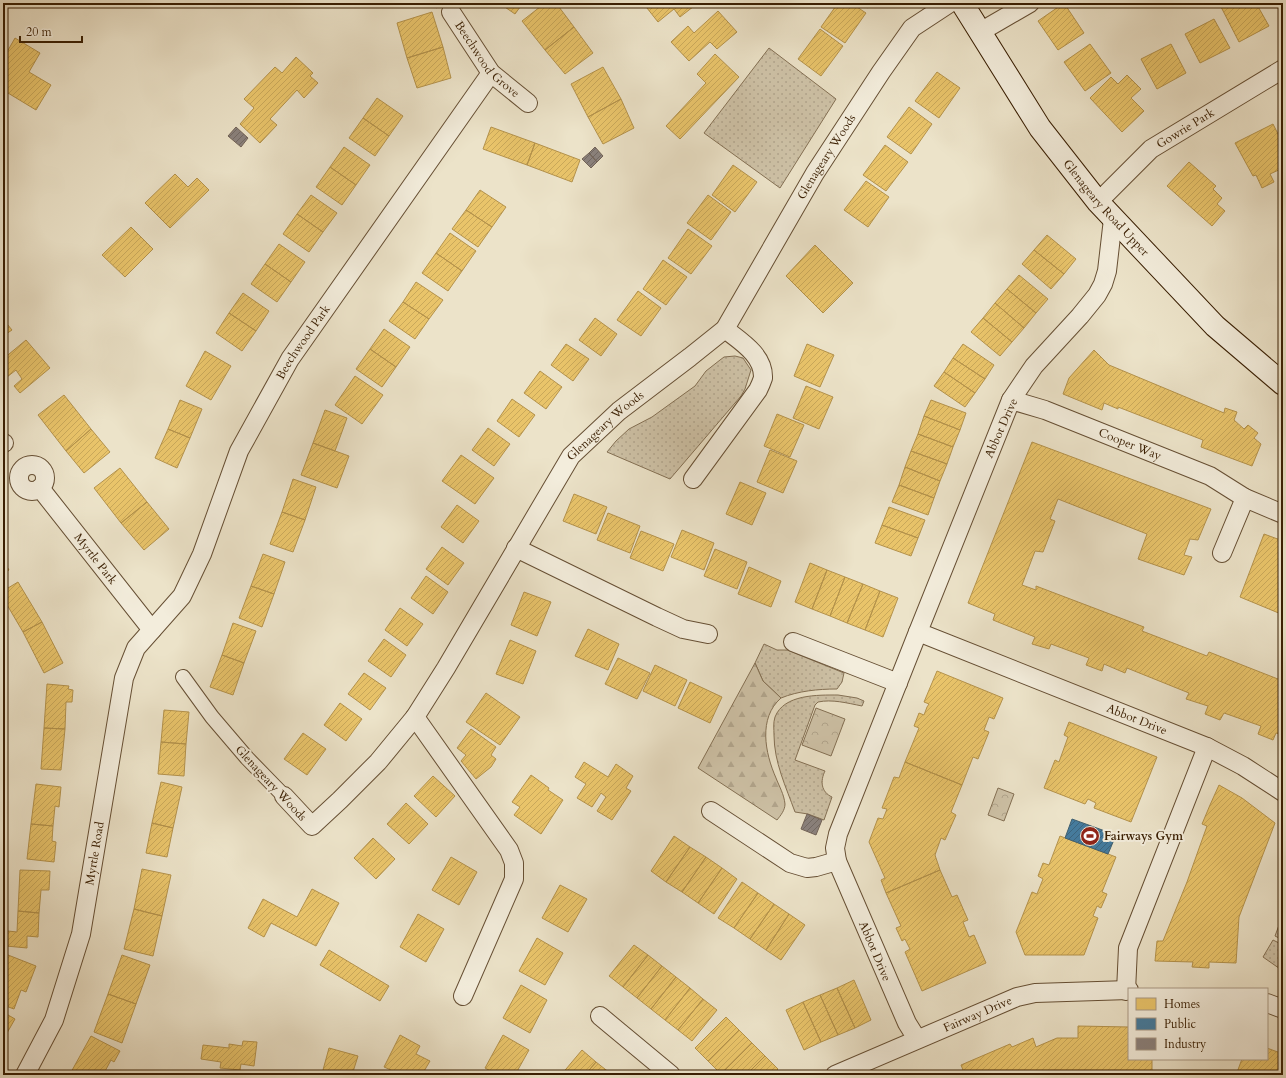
<svg xmlns="http://www.w3.org/2000/svg" width="1286" height="1078" viewBox="0 0 1286 1078" font-family="Cardo,serif">
<defs>
<pattern id="grass-dots" width="8" height="8" patternUnits="userSpaceOnUse"><rect width="8" height="8" fill="#cec2a7"/><path d="M2 2h.1M6 6h.1" fill="none" stroke="#b2a68e" stroke-width="1.8" stroke-linecap="round"/></pattern>
<pattern id="forest-firs" width="22" height="20" patternUnits="userSpaceOnUse"><rect width="22" height="20" fill="#cec2a7"/><path d="M5 1l3.5 6h-7zM16 11l3.5 6h-7z" fill="#b2a68e"/></pattern>
<pattern id="park-crowns" width="20" height="18" patternUnits="userSpaceOnUse"><rect width="20" height="18" fill="#cec2a7"/><path d="M2 6a3 3 0 1 1 6 0M12 15a3 3 0 1 1 6 0" fill="none" stroke="#b2a68e"/></pattern>
<pattern id="homes-hatch" width="6" height="6" patternUnits="userSpaceOnUse"><rect width="6" height="6" fill="#e9c46a"/><path d="M-1 1l2-2M0 6l6-6M5 7l2-2" fill="none" stroke="#c9a85a"/></pattern>
<pattern id="public-hatch" width="6" height="6" patternUnits="userSpaceOnUse"><rect width="6" height="6" fill="#457b9d"/><path d="M-1 1l2-2M0 6l6-6M5 7l2-2" fill="none" stroke="#3b647e"/></pattern>
<pattern id="industry-hatch" width="6" height="6" patternUnits="userSpaceOnUse"><rect width="6" height="6" fill="#8a817c"/><path d="M-1 1l2-2M0 6l6-6M5 7l2-2" fill="none" stroke="#726963"/></pattern>
</defs>
<rect width="100%" height="100%" fill="#ece3c9"/>
<filter id="stains"><feTurbulence type="fractalNoise" baseFrequency=".005" numOctaves="4"/><feColorMatrix values="0 0 0 0 .2 0 0 0 0 .09 0 0 0 0 .02 0 0 0 .5 -.17"/></filter>
<radialGradient id="worn" r=".72"><stop offset=".6" stop-color="#630" stop-opacity="0"/><stop offset="1" stop-color="#630" stop-opacity=".3"/></radialGradient>
<!-- grass -->
<path fill="url(#grass-dots)" stroke="#847054" d="M769,48L836,99L780,188L704,133Z
M735,356L743,358L751,370L745,389L741,396L670,479L607,452L616,441L629,429L652,417L695,386L706,371L720,360L724,357Z
M764,644L777,650H787L844,673L842,682L837,689C818,689 798,691 781,698L763,681L755,663Z
M838,695L857,698L864,701L862,706C847,703 832,699 818,702L815,705L795,760L825,771C820,781 821,792 832,797L824,820L808,814L795,812C786,787 774,762 774,735C774,729 773,723 775,717C784,694 818,695 838,695Z
M1282,917H1283V940L1275,936Z
M1273,940L1283,945V971L1263,957Z"/>
<!-- forest -->
<path fill="url(#forest-firs)" stroke="#847054" d="M755,663L763,681L781,698C758,718 765,753 776,778C779,786 784,794 785,804C785,810 781,815 777,820L698,768Z"/>
<!-- park -->
<path fill="url(#park-crowns)" stroke="#847054" d="M816,708L845,719L831,756L802,745Z
M998,788L1014,794L1004,821L988,815Z"/>
<!-- homes -->
<path fill="url(#homes-hatch)" stroke="#b4924b" d="M499,3H523L515,14Z
M545,3H556L574,27L545,50L522,21Z
M643,3H698L680,17L674,9L658,22Z
M838,3H851L866,13L845,43L821,27Z
M861,3H871L868,8Z
M1064,3L1084,33L1058,50L1038,21Z
M1219,3H1256L1269,26L1239,42Z
M718,11L737,32L717,49L710,42L689,61L671,42L688,26L694,33Z
M432,12L443,47L407,58L397,23Z
M1214,19L1230,48L1200,63L1185,34Z
M574,27L593,53L565,74L545,50Z
M820,29L843,46L821,76L798,59Z
M15,38L40,53L29,72L51,85L36,110L3,90V59Z
M1090,44L1111,73L1085,91L1064,62Z
M1171,44L1186,73L1157,89L1141,59Z
M443,47L451,78L417,88L407,58Z
M715,54L739,77L680,139L666,126L706,83L697,74Z
M296,57L313,73L310,76L318,83L304,98L297,90L270,119L277,125L260,143L240,124L254,108L244,99L275,67L282,73Z
M603,67L621,99L588,117L571,84Z
M937,72L960,88L939,118L915,101Z
M1127,75L1141,89L1131,98L1144,111L1122,132L1090,98L1111,77L1118,84Z
M377,98L403,116L389,136L363,118Z
M621,99L634,128L603,144L588,117Z
M909,107L932,124L911,154L887,137Z
M363,118L389,136L375,156L349,138Z
M1273,124L1283,144V168L1270,174L1274,182L1262,188L1256,175L1253,176L1235,143Z
M491,127L535,143L527,165L483,149Z
M535,143L580,160L572,182L527,165Z
M885,145L908,162L886,191L863,175Z
M344,147L370,165L356,185L330,167Z
M1189,162L1216,186L1213,189L1222,198L1217,204L1225,211L1212,226L1167,186Z
M733,165L757,182L735,212L712,195Z
M330,167L356,185L342,205L316,187Z
M175,174L188,187L197,178L209,190L170,228L145,203Z
M866,181L889,197L868,227L844,210Z
M480,190L506,207L492,227L466,210Z
M311,195L337,213L323,232L297,214Z
M708,195L731,212L711,240L687,223Z
M466,210L492,227L478,247L452,229Z
M297,214L323,232L309,252L283,234Z
M131,227L153,249L125,277L102,255Z
M688,229L712,246L691,274L668,258Z
M450,233L476,251L462,271L436,253Z
M1047,235L1076,259L1064,274L1034,250Z
M279,244L305,262L291,282L265,264Z
M815,245L853,283L823,313L786,276Z
M1034,250L1064,274L1051,289L1022,264Z
M436,253L462,271L448,291L422,273Z
M663,260L687,277L666,305L643,289Z
M265,264L291,282L277,302L251,284Z
M1019,275L1048,299L1036,313L1007,289Z
M416,282L443,300L429,319L403,302Z
M1007,289L1036,313L1024,328L995,303Z
M638,291L661,308L641,336L617,320Z
M243,293L269,311L256,331L229,313Z
M403,302L429,319L415,339L389,321Z
M995,303L1024,328L1012,342L983,318Z
M229,313L256,331L242,351L216,333Z
M595,318L617,334L601,356L579,340Z
M983,318L1012,342L1000,356L971,332Z
M3,319L12,330L3,336Z
M384,329L410,347L396,367L370,349Z
M26,340L50,368L20,393L14,386L22,379L16,370L7,377L3,372V359Z
M566,344L589,359L573,381L551,365Z
M807,344L834,355L820,387L794,376Z
M963,344L994,365L985,379L953,358Z
M370,349L396,367L382,387L356,369Z
M1094,350L1109,365L1224,413L1225,408L1237,412L1234,420L1244,429L1248,425L1258,433L1254,438L1261,444L1252,466L1201,447L1203,440L1118,407V409L1104,403L1102,410L1063,394L1069,378Z
M205,351L231,366L211,400L186,386Z
M953,358L985,379L975,393L944,372Z
M540,371L562,387L546,409L524,393Z
M944,372L975,393L965,407L934,386Z
M355,376L383,395L362,424L335,405Z
M806,386L833,397L819,429L793,418Z
M64,395L91,429L66,451L38,415Z
M512,399L535,415L519,437L497,421Z
M180,400L202,409L190,438L168,429Z
M931,400L966,413L960,430L924,416Z
M325,410L347,418L335,451L313,443Z
M777,414L804,425L790,457L764,446Z
M924,416L960,430L953,447L918,434Z
M488,428L510,444L494,466L472,450Z
M91,429L110,452L84,473L66,451Z
M168,429L190,438L177,468L155,458Z
M918,434L953,447L947,464L911,451Z
M1032,442L1211,509L1198,540L1190,539L1184,555L1192,557L1184,575L1138,559L1147,534L1058,499L1050,519L1055,521L1043,552L1035,551L1022,585L1036,590V586L1144,627L1142,631L1207,656L1209,652L1283,681V735L1276,733L1273,740L1258,734L1261,726L1224,713L1220,720L1205,714L1208,706L1186,699L1189,693L1127,668L1125,673L1104,664L1102,671L1086,665L1089,658L1051,644L1049,649L1032,644L1035,637L993,620L995,614L968,603Z
M313,443L349,456L337,488L301,475Z
M770,450L797,461L783,493L757,482Z
M911,451L947,464L940,481L905,467Z
M461,455L494,478L475,504L442,481Z
M905,467L940,481L934,498L899,485Z
M120,468L147,502L121,523L94,488Z
M293,479L316,487L305,520L282,512Z
M740,482L766,493L752,525L726,514Z
M899,485L934,498L928,515L892,502Z
M574,494L607,507L596,534L563,521Z
M147,502L169,529L144,550L121,523Z
M457,505L479,521L463,543L441,527Z
M889,507L925,520L918,538L882,525Z
M282,512L305,520L293,552L270,544Z
M608,513L640,526L630,553L597,540Z
M882,525L918,538L911,556L875,543Z
M682,530L714,543L704,570L671,557Z
M641,531L674,544L663,571L630,558Z
M1264,534L1283,541V609L1281,614L1240,597Z
M442,547L464,563L448,585L426,569Z
M715,549L747,562L737,589L704,576Z
M263,554L285,562L274,594L251,586Z
M3,560L9,570L3,574Z
M810,563L827,570L812,609L795,602Z
M749,567L781,581L771,607L738,594Z
M827,570L845,577L830,616L812,609Z
M426,576L448,592L433,614L411,598Z
M845,577L863,584L847,623L830,616Z
M18,582L42,622L23,632L3,598V591Z
M863,584L880,591L865,630L847,623Z
M251,586L274,594L262,627L239,618Z
M880,591L898,598L883,637L865,630Z
M524,592L551,602L537,636L511,625Z
M400,608L423,624L407,646L385,630Z
M42,622L63,663L44,673L23,632Z
M233,623L256,631L244,663L222,655Z
M588,629L619,644L608,670L575,656Z
M384,639L406,655L391,677L368,661Z
M510,640L536,651L523,684L496,674Z
M222,655L244,663L233,695L210,687Z
M618,658L650,673L637,699L605,684Z
M655,665L687,680L675,706L643,691Z
M937,671L1003,698L994,719L989,717L984,730L989,732L978,759L973,757L962,785L905,762L919,728L914,726L919,713L924,715L927,707L929,704L924,702Z
M364,673L386,688L370,710L348,694Z
M690,682L722,697L710,723L678,708Z
M47,684L69,686L68,689L73,690L72,702H66L65,729L44,728Z
M486,693L520,717L500,745L466,722Z
M340,703L362,719L346,741L324,725Z
M164,710L189,712L186,744L161,742Z
M1069,722L1157,757L1131,822L1094,808L1096,803L1088,799L1085,804L1044,788L1055,760L1059,762L1068,737L1064,735Z
M44,728L65,729L61,770L41,769Z
M471,729L496,747L491,755L496,759L491,767L476,779L461,761L466,755L457,748Z
M303,733L326,749L307,775L284,759Z
M161,742L186,744L184,776L158,774Z
M584,762L608,777L616,764L633,776L626,788L631,791L612,820L597,811L606,797L601,793L592,807L577,798L586,784L575,777Z
M905,762L962,785L951,812L956,815L945,840L941,838L935,855L940,870L886,893L881,880L885,878L869,842L878,818L883,819L887,809L882,808L894,777L899,778Z
M531,775L549,788L548,790L563,800L541,834L514,815L520,807L512,802Z
M433,776L455,796L436,817L414,796Z
M161,782L182,787L173,828L152,823Z
M36,784L61,787L59,807L55,806L53,826L31,824Z
M1219,785L1242,798L1275,823L1239,917L1236,963L1209,962V968L1192,967L1193,962L1155,961L1157,941H1163L1187,882L1207,826L1202,824L1210,805Z
M406,803L428,824L409,844L387,824Z
M152,823L173,828L167,857L146,853Z
M31,824L53,826L52,841L56,842L54,862L27,859Z
M674,836L690,847L666,882L651,871Z
M1060,836L1116,857L1102,892L1107,894L1101,908L1097,906L1093,916L1098,918L1084,955H1025L1016,932L1032,892L1037,894L1043,879L1038,876L1043,863L1049,865Z
M373,838L395,859L376,879L354,858Z
M690,847L706,857L682,892L666,882Z
M451,857L477,872L459,905L432,890Z
M706,857L722,868L698,903L682,892Z
M722,868L737,879L714,914L698,903Z
M142,869L171,875L162,916L134,909Z
M20,870L50,871L49,890H41L39,913L18,911Z
M940,870L952,897L957,895L968,920L963,922L969,937L974,935L986,963L922,991L905,952L910,949L905,939L902,941L896,928L901,926L886,893Z
M742,882L758,893L734,928L718,918Z
M560,885L587,899L568,932L542,918Z
M312,889L339,903L316,946L271,923L264,937L248,928L263,899L297,917Z
M758,893L774,904L750,939L734,928Z
M774,904L789,914L766,950L750,939Z
M134,909L162,916L153,956L124,949Z
M18,911L39,913L38,937L27,936V948L6,946L8,931L17,932Z
M418,914L444,929L426,962L400,947Z
M789,914L805,925L781,960L766,950Z
M537,938L563,953L545,985L519,971Z
M634,945L648,955L623,987L609,976Z
M329,950L389,986L380,1001L320,965Z
M3,953L36,966L26,992L21,990L14,1009L3,1005Z
M122,955L150,965L136,1004L108,994Z
M648,955L662,966L637,998L623,987Z
M662,966L676,977L651,1009L637,998Z
M676,977L690,988L665,1020L651,1009Z
M854,980L871,1020L855,1028L837,988Z
M521,985L547,1000L530,1033L503,1018Z
M690,988L703,999L678,1030L665,1020Z
M837,988L855,1028L838,1035L820,995Z
M108,994L136,1004L122,1043L94,1032Z
M820,995L838,1035L821,1042L803,1002Z
M703,999L717,1010L692,1041L678,1030Z
M803,1002L821,1042L804,1050L786,1010Z
M3,1012L15,1019L3,1040Z
M726,1017L739,1030L708,1061L695,1048Z
M1078,1026L1129,1027V1059H1152V1075H965L961,1065L1010,1044L1012,1047L1033,1038L1036,1047L1057,1038H1078Z
M739,1030L752,1043L721,1074L708,1061Z
M400,1035L420,1046L416,1054L430,1061L423,1073L427,1075H394L391,1070L384,1067Z
M503,1035L529,1050L515,1075H498L485,1068Z
M91,1036L120,1051L114,1062L111,1060L103,1075H71L70,1074Z
M243,1041L257,1042L254,1066L241,1064L240,1070L220,1068L221,1062L201,1059L203,1045L229,1048V1044L242,1046Z
M752,1043L765,1056L746,1075H722L721,1074Z
M329,1048L358,1056L352,1075L325,1074L326,1071L323,1070Z
M1267,1048L1283,1054V1075H1236L1242,1059H1267Z
M582,1050L596,1062L585,1075H561Z
M765,1056L778,1069L772,1075H746Z
M596,1062L610,1073L609,1075H585Z"/>
<!-- public -->
<path fill="url(#public-hatch)" stroke="#415f6e" d="M1072,819L1116,835L1108,854L1065,838Z"/>
<!-- industry -->
<path fill="url(#industry-hatch)" stroke="#726357" d="M432,3H443L436,8Z
M236,127L248,138L241,147L228,136Z
M595,147L603,156L597,162L589,153Z
M589,153L597,162L591,168L582,159Z
M807,814L822,820L816,835L801,829Z"/>
<g fill="none" stroke-linecap="round" stroke-linejoin="round">
<defs>
<path id="pedestrian" d="M183,677L212,717L247,758L284,796"/>
<g id="minor">
<path id="s1" d="M451,12L491,73L528,103"/>
<path d="M980,32L1030,3"/>
<path id="s2" d="M1098,202L1151,149L1283,69"/>
<path id="s3" d="M1113,219L1107,271L1103,284L1097,295L1080,316L1034,366L1011,400L918,632L1207,747L1243,766L1283,792"/>
<path id="s4" d="M1011,400L1045,410L1210,476L1245,498L1283,514"/>
<path d="M3,443H4"/>
<circle cx="32" cy="478" r="13"/>
<path d="M693,479L758,390C760,386 762,381 763,378C764,355 740,341 725,329"/>
<path id="s5" d="M40,488L152,630"/>
<path d="M516,548L657,617L683,629L708,634"/>
<path d="M1222,553L1245,498"/>
<path d="M793,642L898,683"/>
<path d="M415,717L509,850L514,863V879L463,996"/>
<path id="s6" d="M284,796L312,826L340,800L378,762L415,717L446,668L571,456L619,411L690,357L725,329L815,173L881,72L912,28L950,3"/>
<path d="M711,811L790,863L807,868L816,867L837,861"/>
<path d="M1126,991L1128,948L1207,747"/>
<path d="M1267,1003L1283,1009"/>
<path d="M600,1016L671,1075"/>
<path d="M917,1039L907,1023L837,861L835,848L838,834L918,632"/>
<path id="s7" d="M25,1075L54,1020L81,934L124,678L136,648L182,596L202,554L239,451L290,359L491,73"/>
<path id="s8" d="M835,1075L1017,997L1035,993L1129,990"/>
</g>
<g id="secondary">
<path id="s9" d="M962,3L1040,128L1098,202L1215,326L1283,384"/>
</g>
</defs>
<!-- pedestrian casing -->
<use href="#pedestrian" stroke="#664f34" stroke-width="16"/>
<!-- minor casing -->
<use href="#minor" stroke="#664f34" stroke-width="20"/>
<!-- secondary casing -->
<use href="#secondary" stroke="#391e02" stroke-width="24"/>
<!-- pedestrian -->
<use href="#pedestrian" stroke="#f3eddc" stroke-width="14"/>
<!-- minor -->
<use href="#minor" stroke="#f3eddc" stroke-width="18"/>
<!-- secondary -->
<use href="#secondary" stroke="#f3eddc" stroke-width="22"/>
</g>
<!-- icons -->
<defs>
<symbol id="stadium-disc" viewBox="-11 -11 22 22"><circle r="9.5" fill="#8f2418" stroke="#f3eddc"/><path d="M0-5a6.5 5 0 1 0 0 10a6.5 5 0 1 0 0-10ZM-3.5-1.8h7v3.6h-7Z" fill="#fff"/></symbol>
</defs>
<g fill-rule="evenodd">
<use href="#stadium-disc" x="1079" y="825" width="22" height="22"/>
</g>
<g text-anchor="middle" dominant-baseline="central" stroke-width="4" stroke-linejoin="round" paint-order="stroke">
<!-- street labels -->
<g font-size="12" fill="#391e02" stroke="#f3eddc">
<text stroke="none"><textPath href="#s1" startOffset="60">Beechwood Grove</textPath></text>
<text stroke="none"><textPath href="#s2" startOffset="115">Gowrie Park</textPath></text>
<text stroke="none"><textPath href="#s6" startOffset="895">Glenageary Woods</textPath></text>
<text stroke="none"><textPath href="#s9" startOffset="251">Glenageary Road Upper</textPath></text>
<text stroke="none"><textPath href="#s7" startOffset="796">Beechwood Park</textPath></text>
<text stroke="none"><textPath href="#s6" startOffset="541">Glenageary Woods</textPath></text>
<text transform="translate(1001 428) rotate(-66)">Abbot Drive</text>
<text stroke="none"><textPath href="#s4" startOffset="127">Cooper Way</textPath></text>
<text stroke="none"><textPath href="#s5" startOffset="90">Myrtle Park</textPath></text>
<text stroke="none"><textPath href="#s3" startOffset="700">Abbot Drive</textPath></text>
<text transform="translate(271 783) rotate(47)">Glenageary Woods</text>
<text stroke="none"><textPath href="#s7" startOffset="234">Myrtle Road</textPath></text>
<text transform="translate(875 951) rotate(67)">Abbot Drive</text>
<text stroke="none"><textPath href="#s8" startOffset="155">Fairway Drive</textPath></text>
</g>
<!-- poi labels -->
<g font-size="12" font-weight="bold" fill="#391e02" stroke="#f3eddc" text-anchor="start">
<text x="1104" y="836">Fairways Gym</text>
</g>
</g>
<!-- margin -->
<rect width="1286" height="1078" fill="none" stroke="#ece3c9" stroke-width="16"/>
<rect x="4" y="4" width="1278" height="1070" fill="none" stroke="#391e02" stroke-width="2"/>
<rect x="8" y="8" width="1270" height="1062" fill="none" stroke="#391e02"/>
<!-- legend -->
<rect x="1128" y="988" width="140" height="72" fill="#f3eddc" stroke="#a99a85"/>
<rect x="1136" y="998" width="20" height="12" fill="#e9c46a" stroke="#a99a85"/>
<text x="1164" y="1008" font-size="12" fill="#391e02">Homes</text>
<rect x="1136" y="1018" width="20" height="12" fill="#457b9d" stroke="#a99a85"/>
<text x="1164" y="1028" font-size="12" fill="#391e02">Public</text>
<rect x="1136" y="1038" width="20" height="12" fill="#8a817c" stroke="#a99a85"/>
<text x="1164" y="1048" font-size="12" fill="#391e02">Industry</text>
<!-- scale -->
<path d="M20 36v6h62v-6" fill="none" stroke="#391e02" stroke-width="2"/>
<text x="26" y="36" font-size="12" fill="#391e02" stroke="#f3eddc" stroke-width="3" paint-order="stroke">20 m</text>
<rect width="100%" height="100%" filter="url(#stains)"/>
<rect width="100%" height="100%" fill="url(#worn)"/>
</svg>
